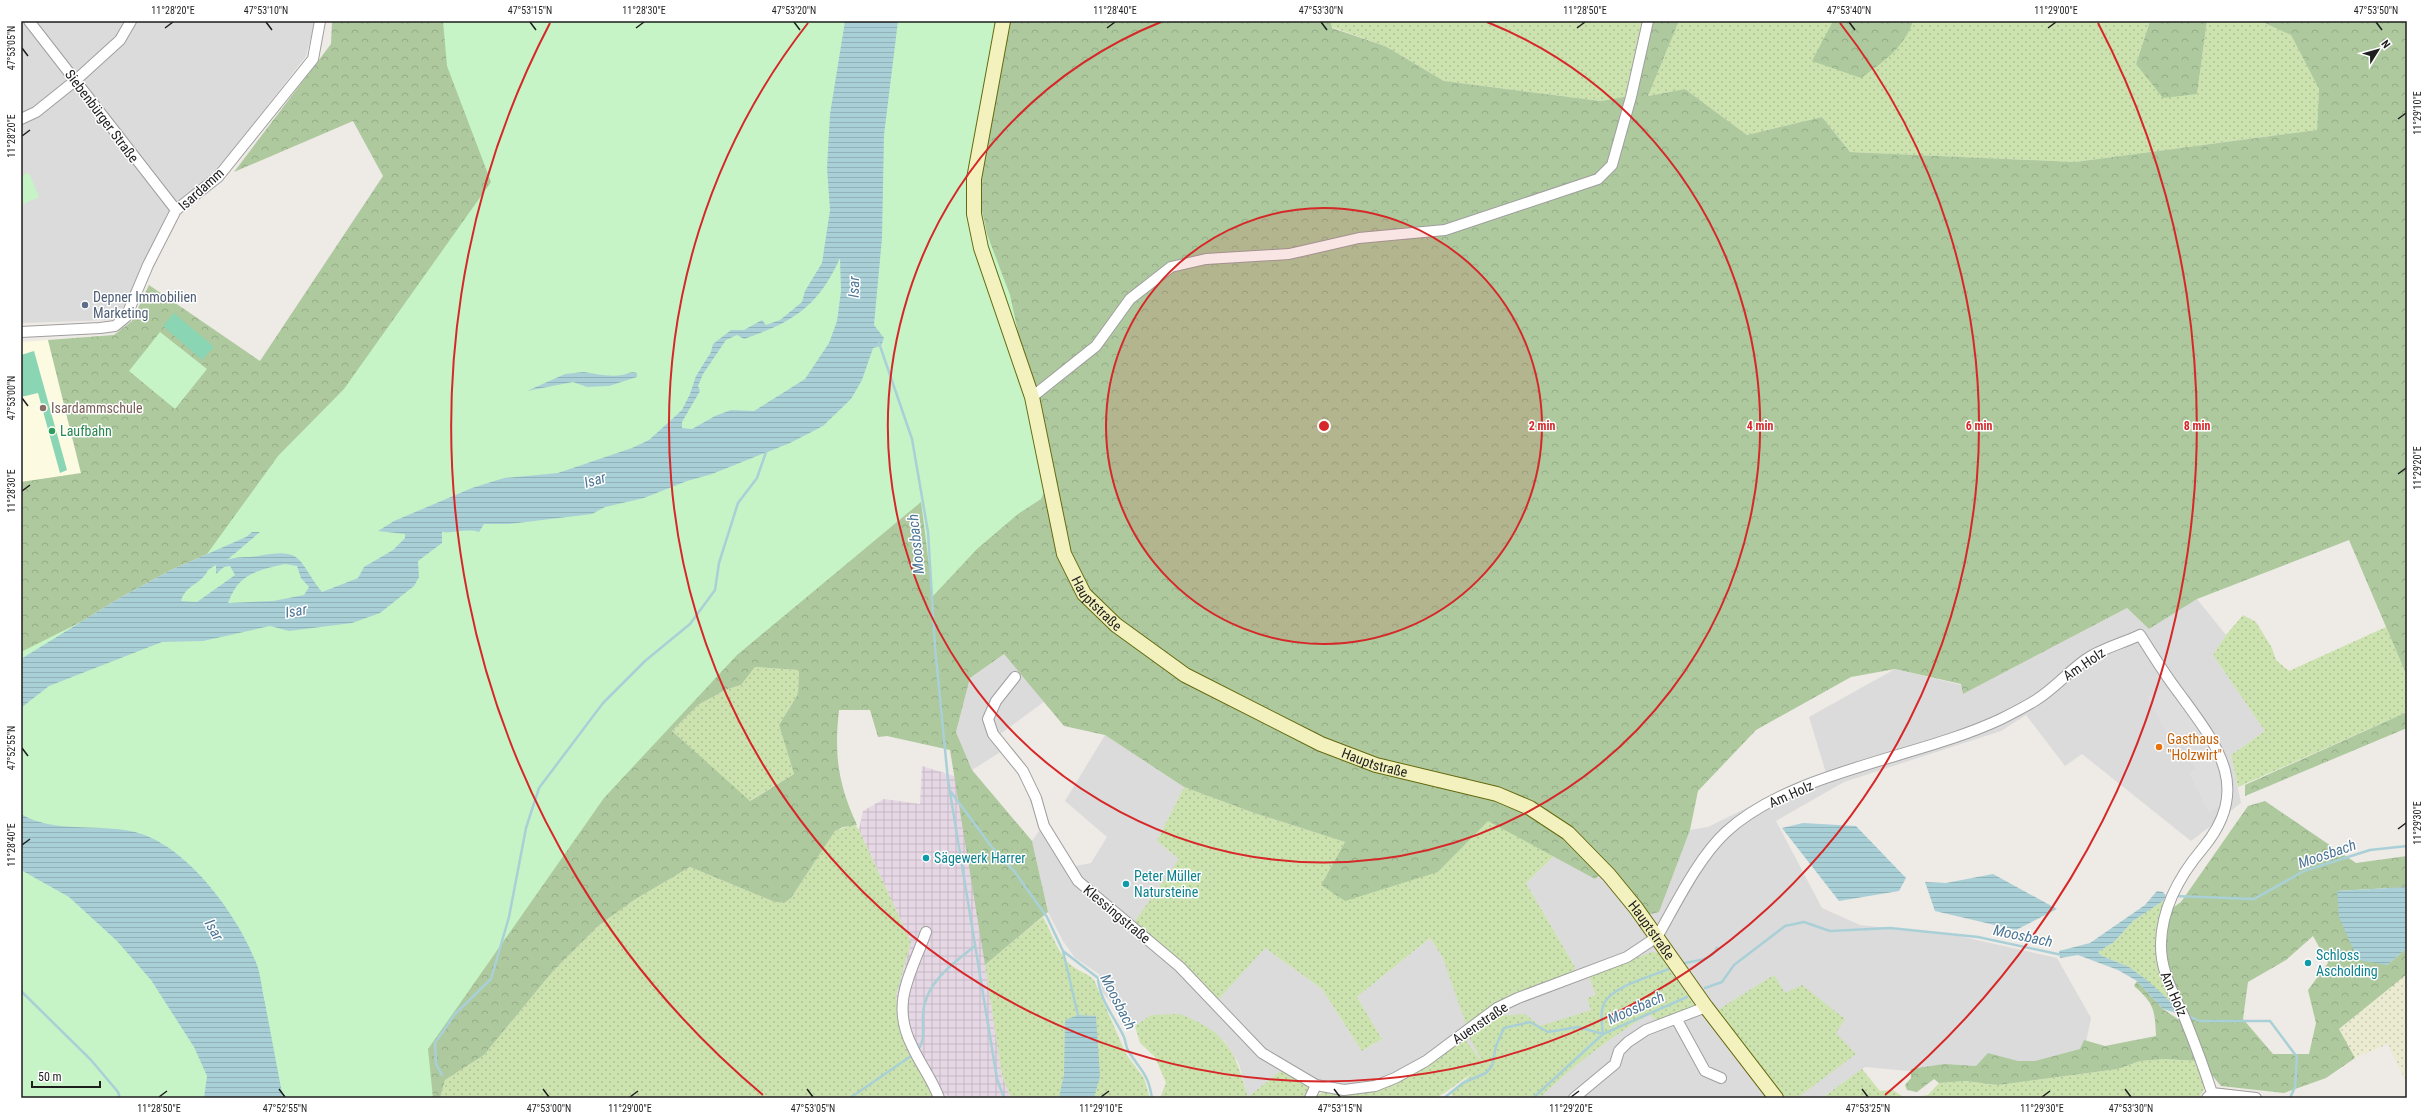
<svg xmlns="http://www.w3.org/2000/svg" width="2428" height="1119" viewBox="0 0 2428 1119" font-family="'Roboto Condensed',sans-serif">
<defs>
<pattern id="industrial-grid" width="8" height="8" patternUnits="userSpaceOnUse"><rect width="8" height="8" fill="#e6d7e4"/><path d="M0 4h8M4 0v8" fill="none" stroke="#c5b8c3"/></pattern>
<pattern id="farmland-dots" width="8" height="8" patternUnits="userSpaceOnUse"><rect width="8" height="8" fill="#ebebd2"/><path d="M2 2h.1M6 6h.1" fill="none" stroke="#c9c9b4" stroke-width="1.8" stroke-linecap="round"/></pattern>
<pattern id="grass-dots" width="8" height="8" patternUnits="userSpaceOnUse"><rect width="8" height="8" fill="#cce3af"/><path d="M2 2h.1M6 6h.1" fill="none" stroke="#afc296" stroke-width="1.8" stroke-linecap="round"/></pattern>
<pattern id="forest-crowns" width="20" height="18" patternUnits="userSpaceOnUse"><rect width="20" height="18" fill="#adc99d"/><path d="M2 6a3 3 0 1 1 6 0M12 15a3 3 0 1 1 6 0" fill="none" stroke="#94ac87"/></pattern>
<pattern id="water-rules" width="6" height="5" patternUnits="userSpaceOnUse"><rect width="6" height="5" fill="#a9d0d7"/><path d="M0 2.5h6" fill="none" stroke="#91b2b8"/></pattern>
</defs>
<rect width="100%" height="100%" fill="#eeeae5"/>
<!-- residential -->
<path fill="#dcdbdb" d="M21,21H315L306,56L219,168L168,212L125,306L111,320L21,323Z
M2197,599L2226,635L2213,655L2265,731L2231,755L2241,803L2191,841L2082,754L2065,766L2026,715L2001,731L1844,782L1776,821L1822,908L1860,925L1959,936L2057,958L2091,1018L2083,1057L1974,1077L1865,1067L1822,1098H1456L1485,1065L1464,1038L1431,1064L1402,1081L1373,1091L1330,1092L1309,1088L1283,1069L1248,1098L1239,1064L1224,1040L1152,1015L1128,1030L1115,1007L1102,992L1099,974L1075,958L1063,941L1048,912L1032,841L1041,828L1020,775L1002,751L972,770L956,732L970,678L1004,654L1045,701L999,735L1038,797L1049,823L1076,866L1091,863L1107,837L1065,801L1105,735L1184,787L1157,841L1179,859L1265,948L1322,989L1362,1051L1382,1039L1357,997L1430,938L1443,958L1454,988L1575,967L1526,883L1554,856L1595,879L1609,867L1659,912L1690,830L1708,827L1773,795L1826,773L1809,717L1895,669L1961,685L1963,694L2127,608L2149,629Z"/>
<!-- industrial -->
<path fill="url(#industrial-grid)" d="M922,766L957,777L1002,1075L1011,1098H954L932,1090L905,1058L896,996L911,942L859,830L863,811L884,799L920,804Z"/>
<!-- education -->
<path fill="#fcfae0" d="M48,340L81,474L21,482V342Z"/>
<!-- farmland -->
<path fill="url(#farmland-dots)" d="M2407,974V1084L2388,1044L2355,1058L2339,1029Z"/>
<!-- grass -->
<path fill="url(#grass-dots)" d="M1331,21H1644L1629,96L1601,101L1444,81L1385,46L1332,27Z
M1679,21H2150L2136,64L2197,94L2207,21H2260L2291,35L2319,89L2317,130L2075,162L1850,152L1822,117L1747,135L1685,89L1648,96Z
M2243,615L2256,622L2272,648L2276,660L2289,671L2386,627L2407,676V712L2238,787L2231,755L2265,731L2213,655L2226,635Z
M755,667L799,670L798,694L779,725L794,774L749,801L672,731L698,705L725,690L741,685Z
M1184,787L1254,813L1345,842L1321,885L1438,872L1488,820L1554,856L1526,883L1575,967L1572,974L1467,1027L1443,958L1430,938L1357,997L1382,1039L1362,1051L1322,989L1265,948L1216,1002L1133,924L1179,859L1157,841Z
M851,825L856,826L859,830L911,942L896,996L901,1028L907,1044L905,1046L936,1098H440L445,1080L484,1055L553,971L598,926L634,900L690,867L775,902L784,903L791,898L835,831Z
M2163,901L2167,902L2175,1005L2129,967L2102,956L2098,952L2114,942L2133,921Z
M1043,917C1051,931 1058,954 1071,965C1078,971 1087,973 1094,980L1126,1054L1144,1078L1150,1098H1011L1002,1075L985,965Z
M1652,952L1658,953L1694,1005L1693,1007L1657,1020L1649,1014C1610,1038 1573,1065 1540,1098H1454L1450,1092L1472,1074C1459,1081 1449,1092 1435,1098H1315C1329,1082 1357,1096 1374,1090C1409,1081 1436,1060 1464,1038L1484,1064L1469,1037L1497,1016L1525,1014L1540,1026L1591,1010L1587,998L1596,995L1589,976Z
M1774,975L1785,993L1802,985L1845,1019L1836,1033L1856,1054L1797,1098H1785L1716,1011Z
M1180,1014C1228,1033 1234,1049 1248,1097L1283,1069L1309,1088L1304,1098H1160L1166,1083L1155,1057L1140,1043L1135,1026L1151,1015Z
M2165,1059L2197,1061C2203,1075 2210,1085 2198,1098H1909L1928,1095L1939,1083L1965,1081L1998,1085L2118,1069L2140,1061Z
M1862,1069L1880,1091L1893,1090L1905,1098H1822Z"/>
<!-- forest -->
<path fill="url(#forest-crowns)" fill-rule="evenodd" d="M332,21H845L246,537L171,570L123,596L21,659V482L81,473L48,340L114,335L132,321L149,285L260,361L383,176L353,121L234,172L331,44Z
M898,21H1331L1332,28L1385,46L1444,81L1601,101L1629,96L1644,21H1679L1648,96L1685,89L1747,135L1822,117L1850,152L2075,162L2317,130L2319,89L2291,35L2260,21H2407V676L2349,540L2197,599L2149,629L2127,608L1963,694L1961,684L1895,669L1851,677L1756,730L1698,791L1690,830L1659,912L1647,915L1609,867L1595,879L1488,821L1438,872L1345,901L1321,885L1345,842L1254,813L1184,787L1105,735L1064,726L1004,654L970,678L956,732L972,770L1032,841L1048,912L985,965L950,750L887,736L878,737L870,710H839C834,755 838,784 857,825L843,827L835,831L791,898L784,903L775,902L690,867L634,900L598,926L553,971L484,1055L445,1080L440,1098H283ZM755,667L799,670L798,694L779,725L794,774L750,801L672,731L698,705L725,690L741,685Z
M1833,21H1913C1904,48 1883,62 1861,78L1812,61Z
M2150,21H2207L2197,94L2163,98L2136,64Z
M2407,712V728L2245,796V785Z
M2265,801L2356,863L2407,856V887L2337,891L2387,965L2407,948V974L2339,1029L2355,1058L2326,1078L2284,1093L2221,1086L2210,1073L2164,957L2171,909L2181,902L2248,806ZM2313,936L2328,963L2308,990L2316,1023L2309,1054H2273L2243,1019L2248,982L2286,960Z
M2137,981L2163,1009L2182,1022L2197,1061L2165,1059L2140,1061L2118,1069L1998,1085L1965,1081L1939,1083L1934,1079L1917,1092L1907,1090L1905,1085L1911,1078V1069L1944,1064L1976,1066L1988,1053L2018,1061H2035L2080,1049L2084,1040L2105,1046L2156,1036C2155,1010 2154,1003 2134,986Z"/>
<!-- park -->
<path fill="#c6f4c6" d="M443,21H1001L986,99L981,206L987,234L1010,295L1039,429L1047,486L1041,499L1018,514L977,549L933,596L921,502L737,655L604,798L428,1049L433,1098H21V652L202,561L278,456L344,389L491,182L447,66Z
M29,173L39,197L21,205V176Z
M160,332L207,369L175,409L129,371Z"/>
<!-- pitch -->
<path fill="#8ad5b3" d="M174,313L214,347L202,360L163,326Z
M34,351L67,470L60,473L38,393L21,397V355Z"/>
<!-- parking -->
<path fill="#dedede" d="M2174,687L2212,737L2228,801L2209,813L2189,773L2196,769L2180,740L2172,744L2147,697L2162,689Z"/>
<!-- water -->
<path fill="url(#water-rules)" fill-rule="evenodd" d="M845,21H898L884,135L882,238L874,325L884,338L881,346L873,348L862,380L851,399L823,426L790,443L712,474L687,481L644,498L605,507L592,514L509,524H484L479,532C468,528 455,533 442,532V543L418,561L419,577L414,586L380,613L352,623L289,631L270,626L203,641L162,642L49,686L21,708V659L123,596L171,570L246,537L252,532H260L227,560C238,556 246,558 258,556C305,547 297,561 322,592L358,578L364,567L393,550L405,538V534L378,531L394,521L472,488L504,478L558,473L632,448L649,440L682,410L690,394L696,376L711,352L713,344L731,330H744L762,320L766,325L780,320L802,302L805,291L822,263L830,210L827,168L830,114ZM840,258L841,291L837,321L829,343L805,379L754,411L731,410L715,416L692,429L682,428V422L700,391L698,386L703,374L726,340L737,335L744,339C793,322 818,307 840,258ZM285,564L297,566L301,578L309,587L304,595L273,601L228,603C239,573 256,571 285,564ZM216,565V574L224,567L230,566L235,575L197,602L181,601C186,584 201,585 208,570Z
M584,372C597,374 609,377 622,375C628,374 631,371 637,373V377L609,386L587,387L573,382L527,391L565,374Z
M21,814C53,833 95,824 130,831C184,840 239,916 257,965C261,976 262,991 265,1003C271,1035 277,1066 283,1098H204L207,1076L194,1047L151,980L117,941L69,897L21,870Z
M1803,823L1856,826L1906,878L1899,891L1839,901L1782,828Z
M1993,874L2057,909L2016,930L1935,911L1925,882L1946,883Z
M2407,887V948L2387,965L2358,960L2339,917L2337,891Z
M2157,891L2163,892L2166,896L2163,901L2133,921L2114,942L2098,952L2102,956L2129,967L2148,981L2173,1004L2176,1013L2163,1009L2137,981L2118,970L2078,955L2060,958L2059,951L2090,943L2145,905Z
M1078,1015L1096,1016L1100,1076L1094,1098H1059L1064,1075L1065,1020Z"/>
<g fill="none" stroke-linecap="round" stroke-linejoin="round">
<!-- stream -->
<path stroke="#a9d0d7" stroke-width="2.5" d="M879,343L912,439L928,532L935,647L948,780L997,1079L1004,1098
M951,792L991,846L1014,871L1047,917L1063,951L1098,978C1099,999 1115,1018 1124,1037C1126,1042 1126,1048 1129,1052C1141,1071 1148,1073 1152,1098
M2174,896L2254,899L2304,871L2370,850L2407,846
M1063,951L1078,1015
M1685,963C1698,960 1711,961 1717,948
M1705,988L1722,982L1734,965L1785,926L1804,922L1830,931L1890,928L1978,937L2062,955
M21,991L91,1060L118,1092L120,1098
M2187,1015L2199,1021H2270L2297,1057L2295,1087L2290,1098
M918,1050C926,1039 922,1028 923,1015C924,984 952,964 975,946
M442,1075L436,1064L435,1043L455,1014L491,979L509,917L526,828L539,788L603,703L645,661L690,624L715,590L719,563L738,503L757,478L766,452
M850,1098L914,1054
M1444,1098L1463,1083L1486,1073L1492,1066L1496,1046L1504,1028L1530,1022L1548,1032L1578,1027L1603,1034L1687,997
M1533,1098L1603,1034C1602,1025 1600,1015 1603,1006C1609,987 1652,976 1669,969"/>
<defs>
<path id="street" d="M29,21L176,210
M21,119L36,112L76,80L120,40L131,21
M21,332L100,328L115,326L126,317L148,265L176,210L218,177L313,59L320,21
M1032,397L1096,346L1130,299L1171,267L1206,259L1289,254L1359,238L1445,230L1598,179L1612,165L1631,97L1648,21
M1015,677L996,701L988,719L993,734L1023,771L1036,798L1044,826L1078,881L1180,967L1262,1053L1316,1085L1344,1090L1375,1086L1395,1078L1426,1061L1497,1008L1518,998L1627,957L1657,937C1676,904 1698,858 1726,832C1792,771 1919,758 2001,719C2013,713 2025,707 2036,700C2054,689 2068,672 2085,660C2102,648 2121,644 2140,635C2153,655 2165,675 2179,693C2217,745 2253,788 2203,848C2181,874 2162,907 2161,943C2160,971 2174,994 2185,1019C2195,1044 2204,1068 2212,1093
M926,932C911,974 890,1003 912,1046C920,1064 932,1079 939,1098
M1677,1020L1705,1071L1721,1078
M1310,1098L1316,1085
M1574,1098L1615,1064L1619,1051L1628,1042L1646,1030L1706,1007
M2207,1098L2212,1093L2256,1098"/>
<g id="secondary">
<path id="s1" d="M1003,21L974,179V214L981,248L1032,397L1064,554L1084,594L1116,625L1185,675L1321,744L1376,765L1497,794L1530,808L1568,833L1609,875L1636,908L1706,1007L1776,1098"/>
</g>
</defs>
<!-- street casing -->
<use href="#street" stroke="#9f9f9f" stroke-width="12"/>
<!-- secondary casing -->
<use href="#secondary" stroke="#666a0f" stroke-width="16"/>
<!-- street -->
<use href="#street" stroke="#fff" stroke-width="10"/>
<!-- secondary -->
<use href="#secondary" stroke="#f3f2be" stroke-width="14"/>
</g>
<!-- ticks -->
<path fill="none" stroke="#1e1e1e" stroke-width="1.5" d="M266,22L272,30M530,22L536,30M794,22L800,30M1321,22L1327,30M1849,22L1855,30M2376,22L2382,30M165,28L173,22M636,28L644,22M1107,28L1115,22M1577,28L1585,22M2048,28L2056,22M22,48L28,56M2398,119L2406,113M22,136L30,130M22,398L28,406M2398,474L2406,468M22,491L30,485M22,748L28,756M2398,829L2406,823M22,845L30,839M279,1089L285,1097M543,1089L549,1097M807,1089L813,1097M1334,1089L1340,1097M1862,1089L1868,1097M2125,1089L2131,1097M159,1097L167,1091M630,1097L638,1091M1101,1097L1109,1091M1571,1097L1579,1091M2042,1097L2050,1091"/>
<!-- distance rings -->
<circle cx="1324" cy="426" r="218" fill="#d62828" fill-opacity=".12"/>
<g fill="none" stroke="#d62828" stroke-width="2">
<circle cx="1324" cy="426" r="218"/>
<path d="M1487 22A436 436 0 1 1 1161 22"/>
<path d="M1840 23A655 655 0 1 1 808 23"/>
<path d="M763 1095A873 873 0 0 1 550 23M2098 23A873 873 0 0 1 1885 1095"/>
</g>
<!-- markers -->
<circle fill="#5c6f8a" stroke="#fff" stroke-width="1.5" cx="85" cy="305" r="4"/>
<circle fill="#8d6e63" stroke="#fff" stroke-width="1.5" cx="43" cy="408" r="4"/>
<circle fill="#2e9e5b" stroke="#fff" stroke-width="1.5" cx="52" cy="431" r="4"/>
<circle fill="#e8710a" stroke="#fff" stroke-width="1.5" cx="2159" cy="747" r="4"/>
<g fill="#0f9aa8" stroke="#fff" stroke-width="1.5">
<circle cx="926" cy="858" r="4"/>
<circle cx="1126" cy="884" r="4"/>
<circle cx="2308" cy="963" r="4"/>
</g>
<g text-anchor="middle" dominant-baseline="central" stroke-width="3" stroke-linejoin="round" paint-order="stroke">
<!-- street labels -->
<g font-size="14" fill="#1e1e1e" stroke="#fff">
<text transform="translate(102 116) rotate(53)">Siebenbürger Straße</text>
<text transform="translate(201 189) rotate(-42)">Isardamm</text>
<text stroke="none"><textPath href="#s1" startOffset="608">Hauptstraße</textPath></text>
<text transform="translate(2084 664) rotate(-34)">Am Holz</text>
<text stroke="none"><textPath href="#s1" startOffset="932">Hauptstraße</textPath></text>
<text transform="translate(1791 794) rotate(-24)">Am Holz</text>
<text transform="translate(1117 914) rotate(40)">Klessingstraße</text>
<text stroke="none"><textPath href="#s1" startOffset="1268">Hauptstraße</textPath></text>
<text transform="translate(2174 994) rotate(67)">Am Holz</text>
<text transform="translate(1480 1023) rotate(-34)">Auenstraße</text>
</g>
<!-- service labels -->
<g font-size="14" fill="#4e5e75" stroke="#fff" text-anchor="start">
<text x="93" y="297">Depner Immobilien<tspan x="93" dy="16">Marketing</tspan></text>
</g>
<!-- education labels -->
<g font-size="14" fill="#785e54" stroke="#fff" text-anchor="start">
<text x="51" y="408">Isardammschule</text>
</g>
<!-- leisure labels -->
<g font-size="14" fill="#27864d" stroke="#fff" text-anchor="start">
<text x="60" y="431">Laufbahn</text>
</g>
<!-- food labels -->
<g font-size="14" fill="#c56008" stroke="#fff" text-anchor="start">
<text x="2167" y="739">Gasthaus<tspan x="2167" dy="16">"Holzwirt"</tspan></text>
</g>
<!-- culture labels -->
<g font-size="14" fill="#0d838f" stroke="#fff" text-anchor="start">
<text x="934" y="858">Sägewerk Harrer</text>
<text x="1134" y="876">Peter Müller<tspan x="1134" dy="16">Natursteine</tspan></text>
<text x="2316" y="955">Schloss<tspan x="2316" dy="16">Ascholding</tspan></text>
</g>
<!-- water labels -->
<g font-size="15" font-style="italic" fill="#4d7695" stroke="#fff">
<text transform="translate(854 287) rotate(-89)">Isar</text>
<text transform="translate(595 480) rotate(-17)">Isar</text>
<text transform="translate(916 544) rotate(-96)">Moosbach</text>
<text transform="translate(296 611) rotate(-10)">Isar</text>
<text transform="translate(2327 854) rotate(-19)">Moosbach</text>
<text transform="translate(214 930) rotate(60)">Isar</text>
<text transform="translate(2023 936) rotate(12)">Moosbach</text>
<text transform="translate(1118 1002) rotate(63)">Moosbach</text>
<text transform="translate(1636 1008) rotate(-24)">Moosbach</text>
</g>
</g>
<circle cx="1324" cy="426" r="6" fill="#d62828" stroke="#fff" stroke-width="2"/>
<g font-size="12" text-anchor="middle" font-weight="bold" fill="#d62828" stroke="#fff" stroke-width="3" stroke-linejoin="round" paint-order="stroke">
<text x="1542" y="430">2 min</text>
<text x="1760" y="430">4 min</text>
<text x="1979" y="430">6 min</text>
<text x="2197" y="430">8 min</text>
</g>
<!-- border -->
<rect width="2428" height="1119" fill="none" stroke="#ffffff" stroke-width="44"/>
<!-- north arrow -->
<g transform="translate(2378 50) rotate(53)" stroke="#ffffff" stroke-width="3" paint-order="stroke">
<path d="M0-3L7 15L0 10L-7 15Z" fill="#1e1e1e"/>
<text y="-6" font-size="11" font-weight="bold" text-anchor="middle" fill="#1e1e1e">N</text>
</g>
<!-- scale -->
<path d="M32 1081v6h68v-6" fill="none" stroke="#1e1e1e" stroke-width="2"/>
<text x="38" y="1081" font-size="12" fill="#1e1e1e" stroke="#ffffff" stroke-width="3" paint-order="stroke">50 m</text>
<rect x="22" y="22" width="2384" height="1075" fill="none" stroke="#1e1e1e" stroke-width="1.5"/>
<g font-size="10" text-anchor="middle" fill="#1e1e1e">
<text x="173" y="14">11°28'20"E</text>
<text x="266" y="14">47°53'10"N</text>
<text x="530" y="14">47°53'15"N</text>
<text x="644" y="14">11°28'30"E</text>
<text x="794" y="14">47°53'20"N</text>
<text x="1115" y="14">11°28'40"E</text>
<text x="1321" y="14">47°53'30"N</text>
<text x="1585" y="14">11°28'50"E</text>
<text x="1849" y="14">47°53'40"N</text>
<text x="2056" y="14">11°29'00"E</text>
<text x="2376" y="14">47°53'50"N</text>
<text transform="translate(11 48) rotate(-90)" y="4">47°53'05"N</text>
<text transform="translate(2417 113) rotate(-90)" y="4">11°29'10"E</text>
<text transform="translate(11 136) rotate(-90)" y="4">11°28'20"E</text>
<text transform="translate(11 398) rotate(-90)" y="4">47°53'00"N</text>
<text transform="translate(2417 468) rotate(-90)" y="4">11°29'20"E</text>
<text transform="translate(11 491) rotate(-90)" y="4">11°28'30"E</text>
<text transform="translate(11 748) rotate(-90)" y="4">47°52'55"N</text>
<text transform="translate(2417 823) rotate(-90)" y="4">11°29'30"E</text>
<text transform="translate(11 845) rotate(-90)" y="4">11°28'40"E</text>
<text x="159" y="1112">11°28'50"E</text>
<text x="285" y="1112">47°52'55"N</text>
<text x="549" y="1112">47°53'00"N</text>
<text x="630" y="1112">11°29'00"E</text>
<text x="813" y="1112">47°53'05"N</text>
<text x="1101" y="1112">11°29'10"E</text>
<text x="1340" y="1112">47°53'15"N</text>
<text x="1571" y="1112">11°29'20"E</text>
<text x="1868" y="1112">47°53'25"N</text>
<text x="2042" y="1112">11°29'30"E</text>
<text x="2131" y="1112">47°53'30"N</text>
</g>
</svg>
